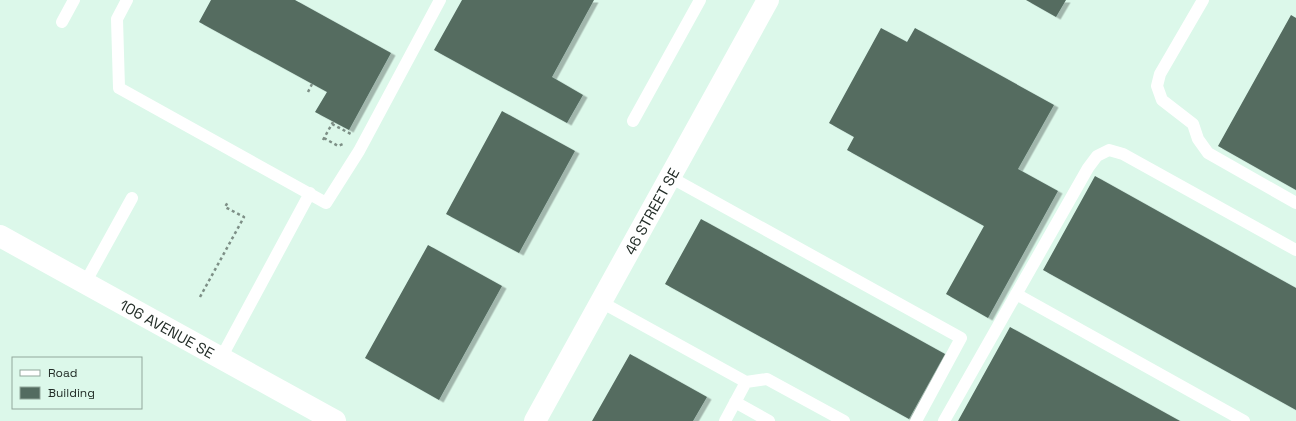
<svg xmlns="http://www.w3.org/2000/svg" width="1296" height="421" viewBox="0 0 1296 421" font-family="'Space Grotesk',sans-serif">
<defs>
<filter id="shadow"><feDropShadow dx="4.5" dy="2.5" stdDeviation="0" flood-color="#0004"/></filter>
</defs>
<rect width="100%" height="100%" fill="#dcf8ea"/>
<!-- building -->
<path fill="#546c61" filter="url(#shadow)" d="M211,0H295L391,53L349,130L315,112L327,92L199,22Z
M462,0H594L552,77L583,95L567,123L434,50Z
M1026,0H1066L1056,17Z
M1291,15L1296,18V190L1218,146Z
M881,28L907,42L915,28L1054,105L1018,169L1058,191L988,318L946,294L984,226L847,150L854,137L829,123Z
M502,111L575,151L519,253L446,214Z
M1095,176L1296,288V410L1043,270Z
M701,219L945,354L909,419L665,284Z
M428,245L502,286L439,400L365,358Z
M1010,327L1180,421H958Z
M630,354L707,397L693,421H592Z"/>
<g fill="none" stroke-linecap="round" stroke-linejoin="round">
<!-- path -->
<path stroke="#7d8f86" stroke-width="2.5" stroke-dasharray="3 3" stroke-linecap="butt" d="M308,92L312,84
M332,124L351,134
M324,138L338,146L343,144
M323,140L333,122
M200,297L244,217L225,207L228,202"/>
<!-- lane -->
<path stroke="#fff" stroke-width="12" d="M127,0L117,19L119,88L326,203L359,151L440,0
M1203,0L1160,74L1157,86L1162,100L1193,124L1198,139L1208,153L1296,203
M62,22L74,0
M633,121L700,0
M670,177L961,338L916,421
M85,283L132,198
M1016,294L1244,421
M601,302L746,382L767,379L844,421
M221,358L310,193
M735,402L769,421
M725,421L746,382
M944,421L1088,168L1097,156L1109,150L1123,154L1296,250"/>
<!-- street -->
<path stroke="#fff" stroke-width="22" id="s1" d="M535,421L768,0"/>
<!-- secondary -->
<path stroke="#fff" stroke-width="22" id="s2" d="M0,236L335,421"/>
</g>
<g text-anchor="middle" dominant-baseline="central" stroke-width="4" stroke-linejoin="round" paint-order="stroke">
<!-- street labels -->
<g font-size="15" fill="#232d28" stroke="#dcf8ea">
<text stroke="none"><textPath href="#s1" startOffset="240">46 STREET SE</textPath></text>
<text stroke="none"><textPath href="#s2" startOffset="191">106 AVENUE SE</textPath></text>
</g>
</g>
<!-- legend -->
<rect x="12" y="357" width="130" height="52" fill="#dcf8ea" stroke="#92a79c"/>
<rect x="20" y="370" width="20" height="6" fill="#ffffff" stroke="#92a79c"/>
<text x="48" y="377" font-size="12" fill="#232d28">Road</text>
<rect x="20" y="387" width="20" height="12" fill="#546c61" stroke="#92a79c"/>
<text x="48" y="397" font-size="12" fill="#232d28">Building</text>
</svg>
